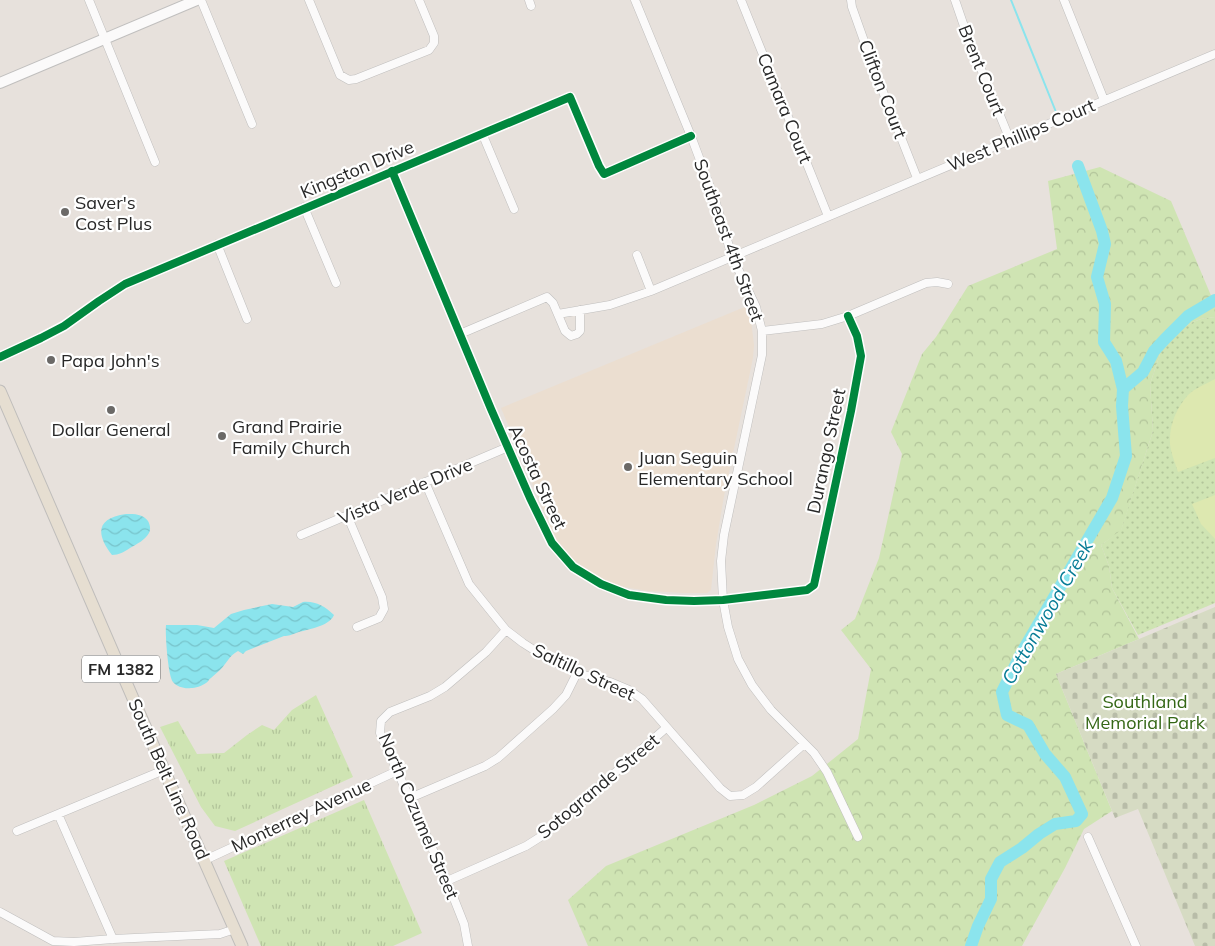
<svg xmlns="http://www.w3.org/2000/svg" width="1215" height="946" viewBox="0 0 1215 946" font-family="Mulish,sans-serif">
<defs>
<pattern id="grass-tufts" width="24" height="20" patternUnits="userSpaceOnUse" patternTransform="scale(1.25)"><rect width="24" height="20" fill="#cfe4b3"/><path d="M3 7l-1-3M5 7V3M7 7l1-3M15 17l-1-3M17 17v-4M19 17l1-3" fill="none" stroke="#b2c49a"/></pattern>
<pattern id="forest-crowns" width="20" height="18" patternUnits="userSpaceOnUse" patternTransform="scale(1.25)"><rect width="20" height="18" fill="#cfe4b3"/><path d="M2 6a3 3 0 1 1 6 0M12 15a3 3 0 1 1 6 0" fill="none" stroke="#b2c49a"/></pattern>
<pattern id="cemetery-stones" width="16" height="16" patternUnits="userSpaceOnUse" patternTransform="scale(1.25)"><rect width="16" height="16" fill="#d6dbc3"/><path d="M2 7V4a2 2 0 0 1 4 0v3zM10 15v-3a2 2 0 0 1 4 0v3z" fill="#b8bca8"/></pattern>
<pattern id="park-dots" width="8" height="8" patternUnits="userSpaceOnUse" patternTransform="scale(1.25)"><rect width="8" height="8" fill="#cfe4b3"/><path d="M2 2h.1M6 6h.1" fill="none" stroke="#b2c49a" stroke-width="1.8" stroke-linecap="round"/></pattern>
<pattern id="water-waves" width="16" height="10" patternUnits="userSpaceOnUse" patternTransform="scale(1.25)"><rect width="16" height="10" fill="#8be4ed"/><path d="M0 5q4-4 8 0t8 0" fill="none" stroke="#78c4cb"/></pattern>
</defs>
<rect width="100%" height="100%" fill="#e7e1dc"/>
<!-- education -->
<path fill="#ebded0" d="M747,306L751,320L754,345L753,358L724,496L716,544L711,590L707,593H684L649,591L623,587L600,578L580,566L565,552L556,541L501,408Z"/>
<!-- grass -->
<path fill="url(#grass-tufts)" d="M316,695L353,777L235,831L215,826L201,807L160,727L178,721L197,754L224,753L247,735L262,725L274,730L292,710Z
M364,800L422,933L393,946H261L224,861Z"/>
<!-- forest -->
<path fill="url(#forest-crowns)" d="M1100,167L1171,201L1215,305V317L1201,319L1193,322L1165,339L1150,384L1153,431L1121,531L1101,545L1109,566L1112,588L1139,639L1056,674L1112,811L1084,829L1065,868L1022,946H588L568,900L606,866L754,805L812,776L858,739L871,669L841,630L855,619L879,558L902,454L891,432L922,354L936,337L968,286L1057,249L1048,181Z"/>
<!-- cemetery -->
<path fill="url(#cemetery-stones)" d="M1215,607V946H1195L1138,809L1115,818L1056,674Z"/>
<!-- park -->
<path fill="url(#park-dots)" d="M1215,317V603L1138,635L1112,588L1109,566L1101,545L1121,530L1153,431L1150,384L1165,339L1193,322L1201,319Z"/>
<!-- pitch -->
<path fill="#dde8b0" d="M1215,379V458L1178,472C1175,462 1169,450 1170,438C1170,423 1178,406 1188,395C1195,388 1206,384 1215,379Z
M1215,495V539L1201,524L1192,504Z"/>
<!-- water -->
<path fill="url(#water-waves)" d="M126,514C135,514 143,514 148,521C150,525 151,529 149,533C145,540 137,544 130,548C124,552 119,555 112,555C95,533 97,518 126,514Z
M303,602C316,601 324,606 334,615C329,627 307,629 296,633C291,635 289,636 284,636L246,651L243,654L238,651C229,656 227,663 220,670C217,673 214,675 211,678C209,679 208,682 206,683C202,686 195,688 191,688C185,689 177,687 173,682C168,676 165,634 166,625H197L214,628L231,614L244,610L272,604L293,607Z"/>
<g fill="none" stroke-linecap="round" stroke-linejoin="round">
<!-- stream -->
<path stroke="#8be4ed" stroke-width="2" d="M1011,0L1056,112"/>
<!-- river -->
<path stroke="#8be4ed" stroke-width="12" d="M1078,166L1102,231L1105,244L1097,277L1105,304L1104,342L1116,361L1123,389
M971,946L978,926L991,899V879L1000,862L1022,848L1039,834L1055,824L1076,821L1082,814L1065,777L1045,754L1028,725L1007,715L1002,692L1022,652L1112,498L1126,456L1122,406L1123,389L1143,372L1154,351L1165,339L1188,316L1215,300"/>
<defs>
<path id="minor" d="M89,0L155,162
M201,0L252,124
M309,0L340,75L349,80L356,79L429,50L434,43V36L419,0
M529,0L531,6
M635,0L691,136L715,200L732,256L756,307L762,331V355L724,535L721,561L723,600L728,627L738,659L752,685L771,710L814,753L827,772L858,837
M741,0L828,216
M851,0L852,7L874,69L917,178
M955,0L966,32L1010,140
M1064,0L1104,100
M482,133L514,209
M392,171L491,409L530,498L552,543L573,567L601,584L629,595L666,600L694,601L723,600L807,590L814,585L851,411L861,356L857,336L848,316
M304,207L336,283
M217,244L247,319
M637,255L651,291
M558,314L610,305L651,291L1215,54
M762,331L822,324L848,316L926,283L937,282L948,284
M460,334L547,297L553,303L565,331L571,336L577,334L580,331V310
M0,357L41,338L64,326L99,301L125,284L570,97L599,166L604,174L691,136
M425,482L469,584L506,630L523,643L545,657L577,673L610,682L629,690L642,699L720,788L730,796L743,795L756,787L804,744
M347,515L382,597L384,609L379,618L357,627
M301,535L508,447
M410,798L485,766L498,758L553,709L566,695L577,673
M58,814L113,939
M17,831L164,770
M1088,837L1136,946
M205,860L397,771
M447,881L526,846L545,834L666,728
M0,912L53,941L74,942L113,939L220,934L235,929
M468,946L464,924L447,881L380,733L381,721L390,712L430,696L445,687L486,652L506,630"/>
<path id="secondary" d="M0,83L197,0"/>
<path id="primary" d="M0,391L164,770L242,946"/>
</defs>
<!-- minor casing -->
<use href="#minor" stroke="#c0bfbe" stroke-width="9"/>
<!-- secondary casing -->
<use href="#secondary" stroke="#c0bfbe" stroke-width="12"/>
<!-- primary casing -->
<use href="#primary" stroke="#bfbdbb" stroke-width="13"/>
<!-- minor -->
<use href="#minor" stroke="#fbfafa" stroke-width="8"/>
<!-- secondary -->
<use href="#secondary" stroke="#fbfafa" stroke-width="10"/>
<!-- primary -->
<use href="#primary" stroke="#e6ded1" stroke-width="11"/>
<defs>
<path id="cycleway" d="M392,171L491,409L530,498L552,543L573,567L601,584L629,595L666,600L694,601L723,600L807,590L814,585L851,411L861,356L857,336L848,316
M0,357L41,338L64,326L99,301L125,284L570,97L599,166L604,174L691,136"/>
</defs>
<!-- cycleway casing -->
<use href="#cycleway" stroke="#fff" stroke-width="11"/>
<!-- cycleway -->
<use href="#cycleway" stroke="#00873e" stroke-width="8"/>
</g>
<!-- markers -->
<g fill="#6b6967" stroke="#fff" stroke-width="2">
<circle cx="65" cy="212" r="5"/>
<circle cx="51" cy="360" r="5"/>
<circle cx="111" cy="410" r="5"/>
<circle cx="222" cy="436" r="5"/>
<circle cx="628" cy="467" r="5"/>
</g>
<g text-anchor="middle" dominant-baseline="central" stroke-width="4.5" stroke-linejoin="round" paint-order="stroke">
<!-- shield labels -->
<rect fill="#fff" stroke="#686868" stroke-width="1" x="82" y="655.5" width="78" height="27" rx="4"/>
<g font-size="16" font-weight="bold" fill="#282828">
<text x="121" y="669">FM 1382</text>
</g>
<!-- street labels -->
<g font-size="18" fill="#282828" stroke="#fff">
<text transform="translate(982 70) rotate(68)">Brent Court</text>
<text transform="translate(883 89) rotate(69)">Clifton Court</text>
<text transform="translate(785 108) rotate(68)">Camara Court</text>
<text transform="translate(1021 135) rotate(-23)">West Phillips Court</text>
<text transform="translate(357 169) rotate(-23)">Kingston Drive</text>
<text transform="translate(729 240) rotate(70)">Southeast 4th Street</text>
<text transform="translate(826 451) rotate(-78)">Durango Street</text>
<text transform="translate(538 477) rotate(65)">Acosta Street</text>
<text transform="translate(405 491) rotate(-23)">Vista Verde Drive</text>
<text transform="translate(584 672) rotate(25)">Saltillo Street</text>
<text transform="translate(169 779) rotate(66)">South Belt Line Road</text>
<text transform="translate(598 786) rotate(-40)">Sotogrande Street</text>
<text transform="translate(301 815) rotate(-25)">Monterrey Avenue</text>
<text transform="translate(419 816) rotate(67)">North Cozumel Street</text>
</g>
<!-- poi labels -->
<g font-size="18" fill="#282828" stroke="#fff" text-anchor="start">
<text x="75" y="202">Saver's<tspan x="75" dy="21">Cost Plus</tspan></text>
<text x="61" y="360">Papa John's</text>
<text x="232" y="426">Grand Prairie<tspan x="232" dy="21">Family Church</tspan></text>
<text x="111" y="429" text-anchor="middle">Dollar General</text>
<text x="638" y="457">Juan Seguin<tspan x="638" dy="21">Elementary School</tspan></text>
</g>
<!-- park labels -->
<g font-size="18" fill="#346715" stroke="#fff">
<text x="1145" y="701">Southland<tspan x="1145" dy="21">Memorial Park</tspan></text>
</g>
<!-- water labels -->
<g font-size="19" font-style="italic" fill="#077c96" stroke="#fff">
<text transform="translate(1047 612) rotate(-60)">Cottonwood Creek</text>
</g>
</g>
</svg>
